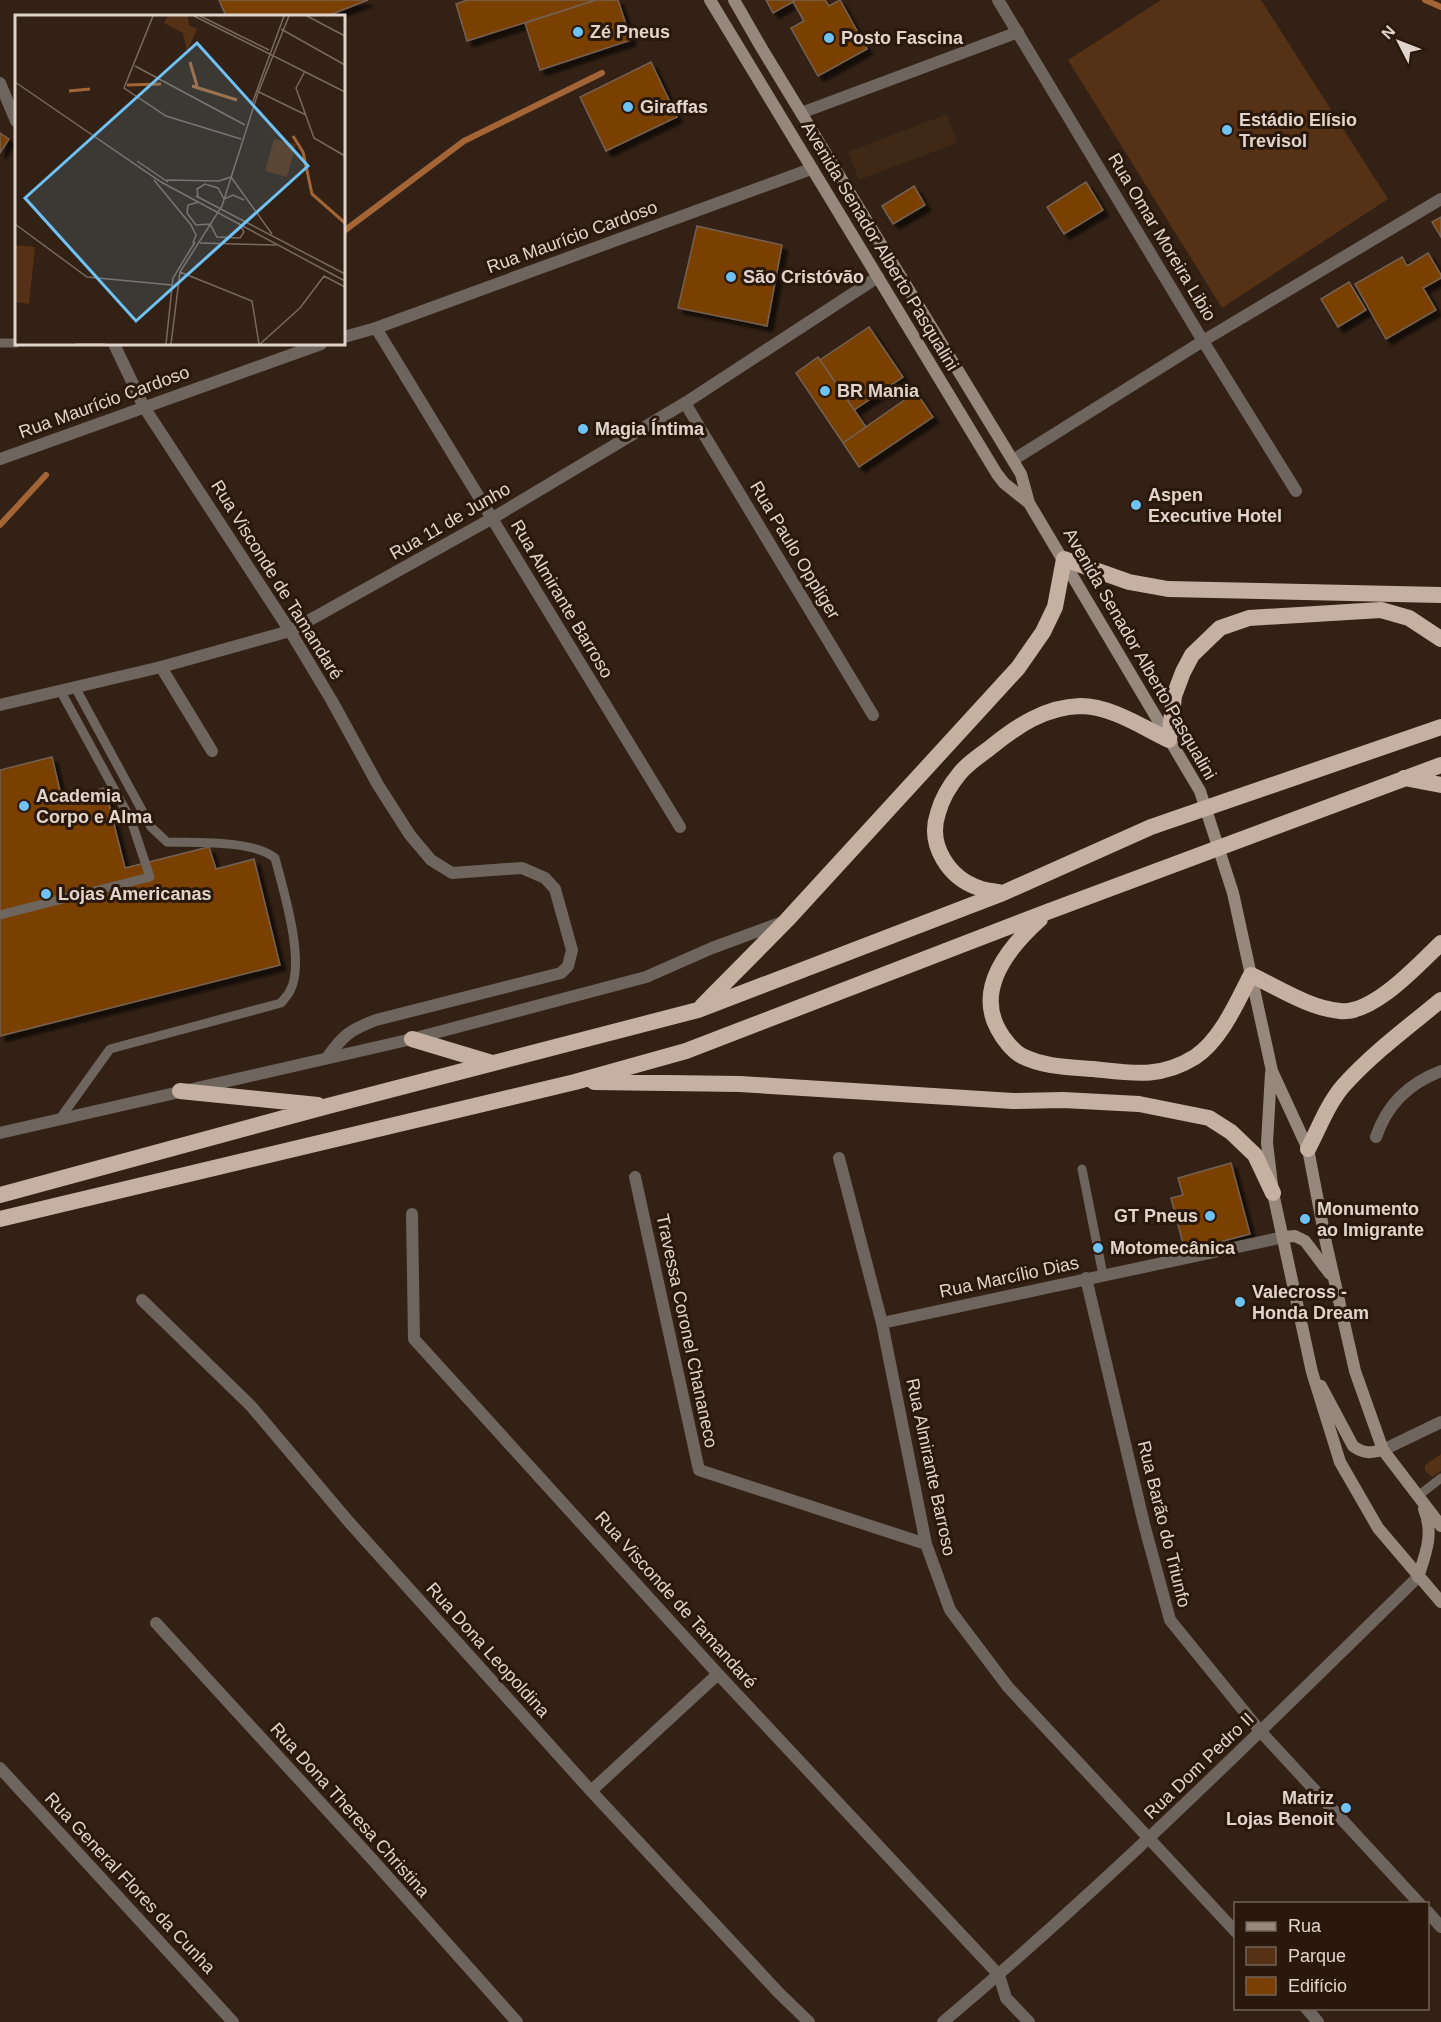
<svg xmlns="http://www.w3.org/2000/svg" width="1441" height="2022" viewBox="0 0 1441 2022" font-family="Arial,sans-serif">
<defs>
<filter id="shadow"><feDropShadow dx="5.5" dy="5.5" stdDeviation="1.5" flood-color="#0009"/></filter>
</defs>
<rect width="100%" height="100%" fill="#332115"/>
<!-- built -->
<path fill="#3f2816" d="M947,114L957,143L859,180L848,152Z"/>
<!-- green -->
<path fill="#553115" d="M1161,0H1261L1388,199L1222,308L1068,60Z
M1441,1454V1471L1432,1477L1425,1470V1465Z"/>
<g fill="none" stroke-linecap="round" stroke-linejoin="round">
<!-- stream -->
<path stroke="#a36535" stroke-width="6" d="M1425,0L1441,7
M344,231L464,141L602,73
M0,525L46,475"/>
</g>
<!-- building -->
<path fill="#793f05" stroke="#756152" stroke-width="1.5" filter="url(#shadow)" d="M219,0H368L327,16H226Z
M467,0H596L467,41L456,4Z
M596,0H618L631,40L540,70L525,23Z
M766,0H796L773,13Z
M796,0H825L829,6L840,0L867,49L818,76L791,28L804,21L793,2Z
M651,62L677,117L606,151L580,97Z
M0,133L9,139L0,153Z
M1086,182L1103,210L1064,234L1047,207Z
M914,186L925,205L893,224L882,206Z
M1441,217V237L1432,222Z
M697,226L782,245L767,326L678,308Z
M1428,253L1441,275V278L1423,288L1436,310L1386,339L1355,284L1402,257L1407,266Z
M1349,282L1366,310L1338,327L1321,299Z
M869,327L903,377L854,410L820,360Z
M818,357L866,427L843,443L796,373Z
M916,392L933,417L859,467L843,443Z
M52,757L62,799L105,788L125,868L209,847L216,869L254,859L280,965L0,1036V770Z
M1231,1163L1250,1234L1185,1251L1171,1198L1183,1195L1178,1178Z"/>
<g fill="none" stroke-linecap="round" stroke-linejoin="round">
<!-- service -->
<path stroke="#6e655e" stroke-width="9" d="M0,343H16
M0,915L150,877L131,820L60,690
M59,1120L110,1049L281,1003C284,999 288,995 290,991C306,962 283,889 275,858C254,840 195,843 167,842L151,827L75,687
M1082,1169L1103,1275
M1418,1496L1441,1478"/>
<!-- minor -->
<path stroke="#6e655e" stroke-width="12" d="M998,0L1203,341L1296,491
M0,83L16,121
M801,113L1018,32
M376,328L680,827
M114,344L144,407L290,631L332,701L378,785L410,835L431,860L452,873L522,868L545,878L555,889L572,950L568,966L561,973L376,1020C350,1030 343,1035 327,1058
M685,403L873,715
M1013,460L1203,341L1441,199
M161,667L212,751
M0,1133L412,1039L646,977L712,948L783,922
M1376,1137C1387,1104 1409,1083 1441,1071
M839,1158L882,1323L926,1544L950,1610L1008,1687L1236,1932
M635,1177L699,1470L926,1544
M412,1214L414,1339L718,1674L999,1975L1006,1998L1029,2022
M1086,1278L1144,1524L1170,1620L1261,1732L1420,1904
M142,1300L251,1406L349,1522L591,1791L779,1993L809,2022
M882,1323L1284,1237
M156,1623L371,1858L517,2022
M0,1768L233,2022
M591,1791L718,1674
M1428,1912L1441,1927
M1306,2008L1318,2022"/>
<!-- tertiary -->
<path stroke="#6e655e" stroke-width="12" d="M344,337L376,328L811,169
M0,459L321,344
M0,705L161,667L290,631L491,519L685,403L878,277
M1383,1450L1441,1422
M943,2022C1109,1882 1263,1729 1418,1577"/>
<!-- secondary -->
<path stroke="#97887e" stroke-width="12" d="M710,0L997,474L1004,483L1029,503
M734,0L761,47L1021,474L1029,503L1200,791L1233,893L1272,1071L1308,1149L1326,1243L1355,1371L1383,1450L1441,1526
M1271,1073L1267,1143L1273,1193L1312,1372L1340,1462L1378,1528L1441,1602
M1284,1237L1295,1236L1305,1241L1330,1274
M1321,1386L1353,1446C1364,1454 1370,1453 1383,1450
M1418,1577C1426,1553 1434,1534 1424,1509"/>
<!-- trunk -->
<path stroke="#c6b0a1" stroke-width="16" d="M1404,778L1441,785
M1002,893C995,891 986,891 979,888C949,878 927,845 938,813C942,798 950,785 960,773C968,763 981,755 991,747C1017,726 1045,707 1080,706C1111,706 1142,727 1169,740L1174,696L1183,672L1192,655L1220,628L1249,618L1381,610L1409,618L1441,639
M1040,919C1010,946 975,987 998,1029C1003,1039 1013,1051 1022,1056C1044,1067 1069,1067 1093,1069C1131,1073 1160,1079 1195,1057C1221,1040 1237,1002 1251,975C1279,988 1309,1008 1340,1011C1373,1015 1419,964 1441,943
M702,1006L787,920L1018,668L1043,632L1055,607L1064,559L1129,582L1168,589L1441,595
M412,1039L492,1063
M594,1082L740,1084L1013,1101L1063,1100L1139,1104L1209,1118L1231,1132L1255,1155L1273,1193
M180,1091L318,1105
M1308,1149C1319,1128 1328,1103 1344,1085C1373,1053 1408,1027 1441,1000
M0,1195L328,1106L698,1010L1003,893L1151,827L1441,727
M0,1219L575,1082L686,1051L1047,912L1441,765"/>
</g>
<!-- markers -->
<g fill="#6fc2f4" stroke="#29180b" stroke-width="2">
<circle cx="578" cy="32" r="6"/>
<circle cx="829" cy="38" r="6"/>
<circle cx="628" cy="107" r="6"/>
<circle cx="1227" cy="130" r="6"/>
<circle cx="731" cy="277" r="6"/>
<circle cx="825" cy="391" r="6"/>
<circle cx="583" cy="429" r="6"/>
<circle cx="1136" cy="505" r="6"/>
<circle cx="24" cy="806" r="6"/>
<circle cx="46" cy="894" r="6"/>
<circle cx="1210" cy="1216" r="6"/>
<circle cx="1305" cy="1219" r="6"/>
<circle cx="1098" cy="1248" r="6"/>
<circle cx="1240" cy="1302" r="6"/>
<circle cx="1346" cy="1808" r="6"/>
</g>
<g text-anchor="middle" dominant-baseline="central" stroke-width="6" stroke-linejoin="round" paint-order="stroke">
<!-- poi labels -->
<g font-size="18" font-weight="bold" fill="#e0d4cc" stroke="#29180b" text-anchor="start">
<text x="590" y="32">Zé Pneus</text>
<text x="841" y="38">Posto Fascina</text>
<text x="640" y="107">Giraffas</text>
<text x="1239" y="120">Estádio Elísio<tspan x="1239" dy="21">Trevisol</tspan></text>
<text x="743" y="277">São Cristóvão</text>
<text x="837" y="391">BR Mania</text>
<text x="595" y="429">Magia Íntima</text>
<text x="1148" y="495">Aspen<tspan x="1148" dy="21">Executive Hotel</tspan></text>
<text x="36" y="796">Academia<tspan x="36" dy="21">Corpo e Alma</tspan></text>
<text x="58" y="894">Lojas Americanas</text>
<text x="1317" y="1209">Monumento<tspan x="1317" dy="21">ao Imigrante</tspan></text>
<text x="1198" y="1216" text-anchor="end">GT Pneus</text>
<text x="1110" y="1248">Motomecânica</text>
<text x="1252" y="1292">Valecross -<tspan x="1252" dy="21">Honda Dream</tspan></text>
<text x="1334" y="1798" text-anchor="end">Matriz<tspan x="1334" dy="21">Lojas Benoit</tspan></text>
</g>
<!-- street labels -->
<g font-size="18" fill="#e0d4cc" stroke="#29180b">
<text transform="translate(572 237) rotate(-20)">Rua Maurício Cardoso</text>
<text transform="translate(1162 237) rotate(59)">Rua Omar Moreira Libio</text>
<text transform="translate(880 246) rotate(59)">Avenida Senador Alberto Pasqualini</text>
<text transform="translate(104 402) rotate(-20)">Rua Maurício Cardoso</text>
<text transform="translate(450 521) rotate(-30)">Rua 11 de Junho</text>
<text transform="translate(795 550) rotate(59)">Rua Paulo Oppliger</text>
<text transform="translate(277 580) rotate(58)">Rua Visconde de Tamandaré</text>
<text transform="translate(562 599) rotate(59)">Rua Almirante Barroso</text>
<text transform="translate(1140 654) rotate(60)">Avenida Senador Alberto Pasqualini</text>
<text transform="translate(1009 1277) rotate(-12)">Rua Marcílio Dias</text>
<text transform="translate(687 1331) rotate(78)">Travessa Coronel Chananeco</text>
<text transform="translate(931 1467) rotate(78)">Rua Almirante Barroso</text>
<text transform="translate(1164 1524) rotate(76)">Rua Barão do Triunfo</text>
<text transform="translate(676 1600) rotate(48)">Rua Visconde de Tamandaré</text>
<text transform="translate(488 1650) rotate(48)">Rua Dona Leopoldina</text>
<text transform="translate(1199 1766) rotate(-44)">Rua Dom Pedro II</text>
<text transform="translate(350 1810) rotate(48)">Rua Dona Theresa Christina</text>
<text transform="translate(130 1883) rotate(47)">Rua General Flores da Cunha</text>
</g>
</g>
<!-- overview -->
<g transform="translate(15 15)">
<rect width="330" height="330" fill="#332115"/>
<path d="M153,1H173L174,10L182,14L172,37L168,18L149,8ZM259,124L281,129L272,162L250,156ZM0,230L20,232L14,289L0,287Z" fill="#553115"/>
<path fill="none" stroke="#a36535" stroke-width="3" d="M175,47L182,71M112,70L146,69M177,71L222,85M54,76L75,74M278,121L288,137L297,179L330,208"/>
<path fill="none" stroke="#78695e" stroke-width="1.5" d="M138,1L109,73L151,101L226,124M179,1L330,77M185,1L254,35M292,1L330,21M266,14L330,50M120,51L230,110M290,56L281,73L299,123L330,141M0,67L146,167L330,266M244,77L291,100M237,89L269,1M122,146L153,167M139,165L176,210L181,220L178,228M152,165L204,166L216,162L257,219M181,181L330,259M183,182L182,174L190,169L203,173L209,184L218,180L229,185M184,187L173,190L172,198L181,210L195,209L202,222L225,223L229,217L224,208M0,209L72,262L157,270M185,228L261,230M165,257L237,286L244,329M60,329H90M151,329L158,263L180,227M156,329L165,257L207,191L243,78L274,1M245,329L285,293L309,261L330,272"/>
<path fill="#6fc2f4" fill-opacity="0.15" stroke="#6fc2f4" stroke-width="3" d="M182,28L293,151L121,306L10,183Z"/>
<rect width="330" height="330" fill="none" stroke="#e0d4cc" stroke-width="3"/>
</g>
<!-- legend -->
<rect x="1234" y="1902" width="195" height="108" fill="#29180b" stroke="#726358" stroke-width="1.5"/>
<rect x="1246" y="1922" width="30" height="9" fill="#97887e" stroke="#726358" stroke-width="1.5"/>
<text x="1288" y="1932" font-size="18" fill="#e0d4cc">Rua</text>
<rect x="1246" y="1947" width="30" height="18" fill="#553115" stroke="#726358" stroke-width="1.5"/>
<text x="1288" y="1962" font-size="18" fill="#e0d4cc">Parque</text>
<rect x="1246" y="1977" width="30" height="18" fill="#793f05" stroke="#726358" stroke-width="1.5"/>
<text x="1288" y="1992" font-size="18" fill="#e0d4cc">Edifício</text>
<!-- north arrow -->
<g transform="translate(1399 42) rotate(312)" stroke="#29180b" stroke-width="4.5" paint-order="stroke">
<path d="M0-4.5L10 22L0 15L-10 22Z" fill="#e0d4cc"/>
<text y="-9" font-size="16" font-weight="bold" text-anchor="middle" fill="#e0d4cc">N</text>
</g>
</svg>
